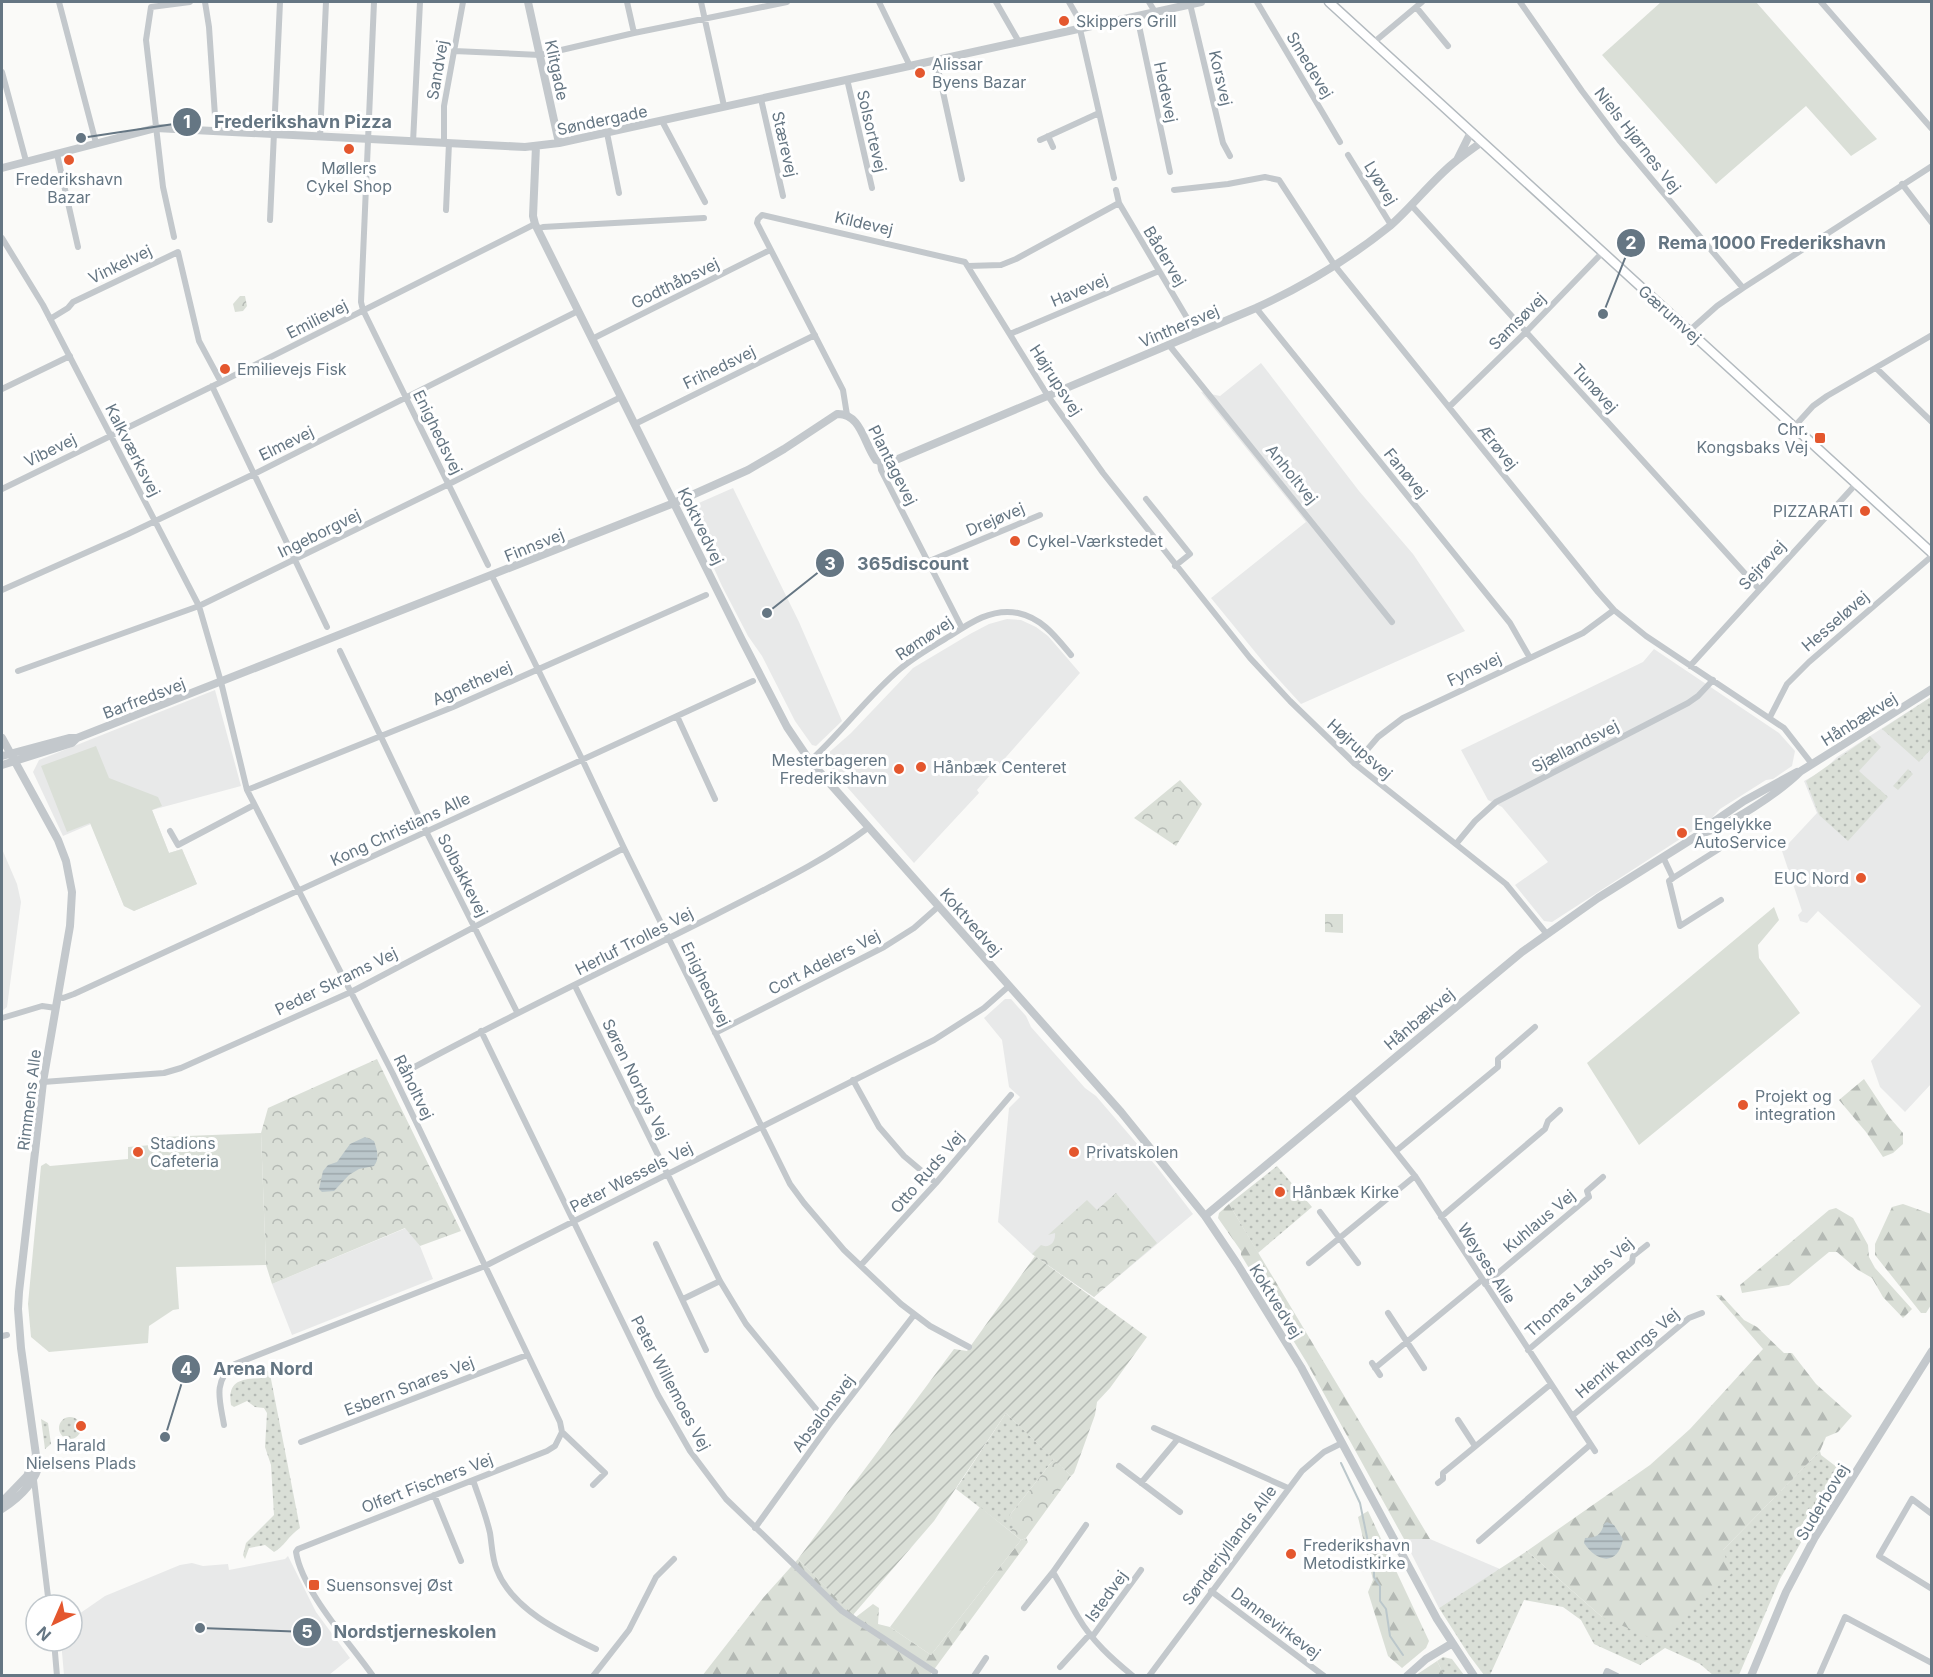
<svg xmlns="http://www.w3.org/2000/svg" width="1933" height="1677" viewBox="0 0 1933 1677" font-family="Inter,sans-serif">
<defs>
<pattern id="grass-dots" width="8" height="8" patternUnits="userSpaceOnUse" patternTransform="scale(1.5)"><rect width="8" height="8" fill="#dadfd7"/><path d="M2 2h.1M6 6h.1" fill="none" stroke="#b4b9b4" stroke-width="1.8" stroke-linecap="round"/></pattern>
<pattern id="forest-firs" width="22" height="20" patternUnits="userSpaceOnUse" patternTransform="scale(1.5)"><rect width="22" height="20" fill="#dadfd7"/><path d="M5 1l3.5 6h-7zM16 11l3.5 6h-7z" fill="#b4b9b4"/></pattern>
<pattern id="park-crowns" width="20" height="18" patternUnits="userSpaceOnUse" patternTransform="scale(1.5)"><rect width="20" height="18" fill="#dadfd7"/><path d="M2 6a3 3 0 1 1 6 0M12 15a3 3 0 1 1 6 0" fill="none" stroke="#b4b9b4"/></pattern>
<pattern id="garden-furrows" width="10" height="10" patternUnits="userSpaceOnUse" patternTransform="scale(1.5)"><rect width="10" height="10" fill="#dadfd7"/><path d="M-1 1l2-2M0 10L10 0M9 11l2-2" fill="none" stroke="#b4b9b4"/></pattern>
<pattern id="water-rules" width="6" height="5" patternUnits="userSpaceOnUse" patternTransform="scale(1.5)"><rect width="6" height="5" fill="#bbc7cb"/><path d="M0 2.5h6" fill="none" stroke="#9ca6aa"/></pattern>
</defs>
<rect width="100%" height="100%" fill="#fafaf8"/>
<!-- built -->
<path fill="#e8e9e9" d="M1261,363L1359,491L1413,554L1465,631L1301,704L1269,669L1211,598L1306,522L1201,392L1220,396Z
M733,488L799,622L842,721L816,746L812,745L795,721L762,656L748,636L722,586L689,513L692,506Z
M1007,619L1021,620L1036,627L1048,636L1080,673L977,790L979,793L914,863L825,762V756L851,733L913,668L970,634L989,624Z
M1654,649L1779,733L1795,751L1792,766L1773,779L1766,780L1720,809L1711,819L1552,922L1544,921L1515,885L1548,862L1502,807L1488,800L1461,750L1643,662Z
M215,690L241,786L152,810L169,853L182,849L197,884L134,911L124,906L91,824L63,836L33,772L39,760Z
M1931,697V1084L1905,1112L1880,1087L1871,1061L1921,1006L1818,911L1807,923L1800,921L1798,915L1802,911L1780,845L1789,843L1817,813L1804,781L1824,770L1837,757Z
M2,849L17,884L21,902L7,1007L2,1011Z
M1005,999H1011L1026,1016L1031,1027L1085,1088L1096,1096L1157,1167L1193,1214L1094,1297L1032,1254L998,1222L1009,1108L1020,1097L1009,1087L1002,1040L984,1018Z
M406,1228L420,1246L433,1279L292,1335L272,1284Z
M1404,1539H1430L1500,1569L1439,1608Z
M288,1556L316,1612L350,1658L329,1675H64L61,1641H72V1615L79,1614L105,1596L180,1565L192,1563L203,1566L228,1564L229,1570L285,1559Z"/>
<!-- grass -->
<path fill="url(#grass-dots)" d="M1931,697V749L1919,762L1882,729Z
M1870,736L1881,747L1859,771L1888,797L1848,841L1819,815L1806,781Z
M1908,769L1913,774L1898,790L1893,786Z
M1277,1166L1312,1207L1258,1253L1229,1204Z
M267,1371L270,1374L300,1528C289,1535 283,1548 274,1552L265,1545L249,1548L245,1559L243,1555L246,1543L274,1515L271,1465L265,1447L267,1413L264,1408L255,1407L247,1401L234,1407L231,1405C227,1380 242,1379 262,1378Z
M1006,1413L1054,1459L1010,1515L1016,1526L1010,1531L956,1489Z
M59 1428a11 11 0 1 1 22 0a11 11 0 1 1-22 0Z
M41,1419L48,1423L51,1444L45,1449Z
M1820,1451L1821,1455L1842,1471L1780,1579L1739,1675H1713L1700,1664L1665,1648L1640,1665L1594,1644L1581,1620L1563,1607L1524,1600L1490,1675H1484L1469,1655L1439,1608L1527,1551L1602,1617L1723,1550Z
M1443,1657L1452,1659L1464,1675H1444L1437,1661Z"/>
<!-- forest -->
<path fill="url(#forest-firs)" d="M1864,1079L1890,1118L1903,1133V1144L1893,1153L1883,1157L1866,1132L1839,1100Z
M1229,1204L1430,1539H1404L1307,1363L1241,1255V1251L1218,1218L1219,1213Z
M1903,1204L1931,1214V1305L1926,1313H1921L1875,1255V1244L1892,1207Z
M1836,1208L1853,1218L1868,1245L1869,1257L1875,1268L1912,1309L1903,1318L1883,1297L1872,1278L1858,1270L1837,1252H1829L1789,1285L1742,1293L1740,1285L1829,1210Z
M1716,1295H1721L1744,1320L1757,1327L1784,1353H1792L1816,1384L1852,1416L1838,1432L1826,1437L1820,1451L1723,1550L1731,1574L1658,1641L1602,1617L1527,1551L1650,1465L1690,1429L1763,1349Z
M1368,1511L1429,1641L1426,1648L1402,1668L1388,1656L1368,1592L1373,1580L1358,1517Z
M1026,1538L1028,1542L930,1675L702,1676L763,1598L798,1559L856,1617L873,1604L879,1608L878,1624L890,1627L931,1655L1021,1540Z
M1437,1661L1444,1675H1416Z"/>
<!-- park -->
<path fill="url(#park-crowns)" d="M240,296H245L247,306L243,311L235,312L233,304Z
M1180,780L1202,804L1176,846L1134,818Z
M1325,914H1343V933L1325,932Z
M377,1059L461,1231L420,1246L405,1228L272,1284L266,1265L261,1133L268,1108Z
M1116,1193L1157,1243L1094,1297L1032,1254L1041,1245C1049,1249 1056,1242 1055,1233L1048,1235L1087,1200L1097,1210Z
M1054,1459L1071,1476L1026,1538L1021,1540L1010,1531L1015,1526L1010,1515Z"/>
<!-- garden -->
<path fill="url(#garden-furrows)" d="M1035,1256L1147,1337L1110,1388L1097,1402L1095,1415L1074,1473L1071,1476L1006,1413L934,1521L853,1615L798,1559L954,1349L967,1351Z"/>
<!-- pitch -->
<path fill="#dadfd7" d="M1661,2H1756L1877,139L1851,156L1806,106L1716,184L1602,55Z
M96,746L109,778L158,797L162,806L152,810L169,853L182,849L197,884L134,911L124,906L90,823L67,832L41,766Z
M1774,907L1779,920L1758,945L1759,958L1800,1013L1639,1145L1587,1063Z
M261,1133L266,1265L176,1267L179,1309L173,1310L149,1326L148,1343L49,1352L31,1337L28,1304L41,1166L46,1163L50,1166L128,1159V1147L163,1144L162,1137Z
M980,1507L1021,1540L931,1655L890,1627Z"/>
<!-- water -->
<path fill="url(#water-rules)" d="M365,1137L374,1141C377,1150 380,1158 374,1166L359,1169L349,1175L334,1191L322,1192L319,1189L323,1171L328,1165L337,1162L350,1144Z
M1607,1522L1614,1525L1623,1539C1618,1566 1597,1563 1584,1543L1585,1538C1596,1538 1601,1535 1604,1524Z"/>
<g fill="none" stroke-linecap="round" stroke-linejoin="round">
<!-- stream -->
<path stroke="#bbc7cb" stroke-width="2" d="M1341,1463L1360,1503L1370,1552V1563L1374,1568V1577L1380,1586V1601L1386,1609L1390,1636L1403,1655"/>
<defs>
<path id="secondary" d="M1329,2L1932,553"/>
</defs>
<!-- secondary casing -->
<use href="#secondary" stroke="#b3babf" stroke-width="11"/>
<!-- minor -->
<path stroke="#c3c8cc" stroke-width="6" d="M59,2L96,143
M205,2L209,27L216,131
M374,2L361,302L363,310L488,565
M627,2L634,33
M701,2L724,106
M879,2L910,66
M996,2L1019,42
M1069,2L1077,16L1114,178
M1149,2L1155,12
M1257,2L1340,142
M1520,2L1582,91L1619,140L1743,288
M1821,2L1932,129
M1190,4L1223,143L1230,156
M1416,7L1448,46
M1137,16L1170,172
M1373,43L1422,2
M454,51L540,55L634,33L787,2
M936,60L962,179
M2,72L26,161
M847,79L872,188
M761,99L783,196
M662,121L705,202
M607,133L619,193
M1048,136L1053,147
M320,137L326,2
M1040,140L1099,113
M413,142L420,2
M444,143V106L463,2
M57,154L78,247
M1348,155L1391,225
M1902,184L1932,223
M1116,190L1119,203L1196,333
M1174,190L1228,184L1265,177L1279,180L1335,266L1598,592L1614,610L1646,636L1784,728L1812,764
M1412,206L1759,589
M446,210L449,143
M270,220L280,2
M537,229L543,227L704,218
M174,237L163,187L146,40L151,7L190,2
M2,238L43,305L199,606L221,682L247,790L393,1074L560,1422L562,1432L605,1473L593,1485
M968,266L1001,265L1016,259L1119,203
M1256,308L1510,623L1530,658
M50,319L68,308L73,302L178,252L199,341L221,382
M1689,331L1717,306L1743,288L1932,166
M1010,334L1159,271
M592,339L770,250
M1169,345L1392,622
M1876,368L1932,422
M212,386L327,627
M2,389L70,356
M1449,407L1526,332L1602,253
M847,415L843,390L757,223L758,219L762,215L965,262L1048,396L1103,473L1250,658L1290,701L1355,764L1506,884L1546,933
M635,424L815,335
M1794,427L1813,406L1827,396L1932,335
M880,462L881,470L962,628
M2,489L221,382L535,224
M1146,499L1190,554L1175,566
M927,562L1040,515
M492,576L582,759L624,848L790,1184L804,1203L844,1250L901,1304L930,1326L969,1347
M2,590L128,534L254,474L578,311
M340,651L426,831L517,1012
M1690,666L1856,484
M18,671L199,606L449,484L621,397
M677,716L715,799
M1770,717L1787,684L1809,662L1932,556
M810,761C842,732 868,696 900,669C915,656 933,646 950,636C971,622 992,608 1018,613C1042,618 1056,637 1071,655
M1355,764L1378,737L1403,718L1583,633L1614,610
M247,790L453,707L706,595
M170,831L178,845L254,805
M1456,844L1475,821L1496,802L1688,703L1698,696L1713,680
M1663,857L1673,878L1669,881L1680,926L1721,900
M1673,878L1719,849
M575,986L720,1281L746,1324L829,1425
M58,997L63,998L74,994L753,681
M2,1018L42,1006L56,1008
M481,1031L658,1395L690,1451L726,1499L842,1611L935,1672
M715,1033L884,947L914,928L939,906
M407,1071C508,1016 612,967 715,915C767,888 822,863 869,827
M853,1080L879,1127L904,1156L936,1183
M43,1082L164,1073L181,1068L351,992L624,848
M1350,1094L1415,1176L1595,1451
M1396,1151L1498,1067V1059L1535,1027
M1320,1212L1358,1263
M1441,1217L1545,1129L1548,1121L1560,1110
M656,1244L706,1350
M1309,1263L1415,1176
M861,1265L936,1183L1011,1095
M1485,1284L1589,1197L1587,1191L1603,1177
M683,1299L720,1281
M1388,1313L1424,1368
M2,1336L7,1335
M1528,1350L1632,1262L1633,1256L1647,1245
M1372,1363L1380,1375
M1375,1368L1482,1280
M1572,1416L1689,1318L1702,1313
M1458,1420L1475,1446
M224,1425C220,1401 212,1381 235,1364L485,1266L934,1040L984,1008L1009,986
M1154,1428L1288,1488
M301,1442L527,1355
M1119,1466L1180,1512
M34,1480L49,1605
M473,1480C479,1498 486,1515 490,1533C492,1545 492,1559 497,1570C512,1609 560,1632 596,1649
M1141,1483L1177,1440
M1438,1483L1443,1479V1473L1551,1384
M434,1495L461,1561
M1932,1514L1912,1499L1879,1556L1932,1589
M755,1528L829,1425L914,1315
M1479,1541L1590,1445
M1053,1572L1086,1525
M1211,1591L1324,1676
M1024,1608L1053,1572C1062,1587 1069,1602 1078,1617C1092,1641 1112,1659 1133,1676
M1092,1637L1141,1570
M54,1641L57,1676
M1060,1667L1090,1634
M373,1676C350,1643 302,1591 296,1552L298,1549L547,1451L555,1446L562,1432
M593,1676L629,1630L656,1577L674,1559
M974,1676L986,1658
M1149,1676L1302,1471L1324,1452L1342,1443
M1605,1676L1607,1671L1617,1676
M1819,1676L1845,1617L1932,1663"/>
<!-- tertiary -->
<path stroke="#c3c8cc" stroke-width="8" d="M528,2L559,143
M536,146L533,216L535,224L742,640L787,727L810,761L1121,1112L1205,1216L1238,1265L1301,1367L1437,1619L1474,1676
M1457,160L1471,132
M2,168L156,128L525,147L559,143L1201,2
M2,738L58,840L66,861L72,892L70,926L43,1082L19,1292L18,1309L21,1348L36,1455L40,1461C36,1482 19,1498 2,1509
M2,756L69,738H77
M2,765L72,743L77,738L674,503L748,470L784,449L837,414C861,413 864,444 876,460L886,463L898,459L1256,308C1304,286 1349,259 1390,226C1413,206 1433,179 1456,161C1464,155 1473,148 1482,142
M1700,834L1706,827L1744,801L1797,772
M1205,1216L1522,952L1598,898L1700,834C1729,826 1780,792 1801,771L1932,689
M2,1502L27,1476L36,1455
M1407,1676L1426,1659L1451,1644
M1751,1676L1786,1592L1815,1537L1932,1351"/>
<!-- secondary -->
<use href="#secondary" stroke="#fff" stroke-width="8"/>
</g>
<!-- markers -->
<g fill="#e4572e" stroke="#fff" stroke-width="2">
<circle cx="1064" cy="21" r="6"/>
<circle cx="920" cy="73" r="6"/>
<circle cx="349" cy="149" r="6"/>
<circle cx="69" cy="160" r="6"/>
<circle cx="225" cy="369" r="6"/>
<rect x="1814" y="432" width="12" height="12" rx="3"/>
<circle cx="1865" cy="511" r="6"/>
<circle cx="1015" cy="541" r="6"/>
<circle cx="921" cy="767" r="6"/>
<circle cx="899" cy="769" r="6"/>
<circle cx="1682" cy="833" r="6"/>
<circle cx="1861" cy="878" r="6"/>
<circle cx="1743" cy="1105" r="6"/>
<circle cx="138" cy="1152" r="6"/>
<circle cx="1074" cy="1152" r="6"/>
<circle cx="1280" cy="1192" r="6"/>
<circle cx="81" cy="1426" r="6"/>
<circle cx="1291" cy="1554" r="6"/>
<rect x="308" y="1579" width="12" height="12" rx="3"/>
</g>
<g text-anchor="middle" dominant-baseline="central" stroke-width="6" stroke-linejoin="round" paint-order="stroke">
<!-- poi labels -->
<g font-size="16" fill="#657683" stroke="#fff" text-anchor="start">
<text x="1076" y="21">Skippers Grill</text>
<text x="932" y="64">Alissar<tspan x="932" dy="18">Byens Bazar</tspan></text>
<text x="349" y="168" text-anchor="middle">Møllers<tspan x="349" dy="18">Cykel Shop</tspan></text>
<text x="69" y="179" text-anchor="middle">Frederikshavn<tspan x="69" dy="18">Bazar</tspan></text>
<text x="237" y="369">Emilievejs Fisk</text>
<text x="1808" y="429" text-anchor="end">Chr.<tspan x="1808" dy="18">Kongsbaks Vej</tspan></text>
<text x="1853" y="511" text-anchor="end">PIZZARATI</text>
<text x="1027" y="541">Cykel-Værkstedet</text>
<text x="887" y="760" text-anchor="end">Mesterbageren<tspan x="887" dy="18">Frederikshavn</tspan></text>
<text x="933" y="767">Hånbæk Centeret</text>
<text x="1694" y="824">Engelykke<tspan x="1694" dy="18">AutoService</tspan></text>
<text x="1849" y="878" text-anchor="end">EUC Nord</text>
<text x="1755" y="1096">Projekt og<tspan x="1755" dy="18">integration</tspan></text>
<text x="150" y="1143">Stadions<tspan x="150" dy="18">Cafeteria</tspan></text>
<text x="1086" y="1152">Privatskolen</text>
<text x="1292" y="1192">Hånbæk Kirke</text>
<text x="81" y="1445" text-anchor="middle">Harald<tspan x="81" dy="18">Nielsens Plads</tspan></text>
<text x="1303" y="1545">Frederikshavn<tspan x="1303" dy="18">Metodistkirke</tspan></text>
<text x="326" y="1585">Suensonsvej Øst</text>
</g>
<!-- street labels -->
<g font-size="16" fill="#657683" stroke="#fff">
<text transform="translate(1310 65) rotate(59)">Smedevej</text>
<text transform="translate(437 70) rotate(-80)">Sandvej</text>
<text transform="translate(557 70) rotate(78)">Klitgade</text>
<text transform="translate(1221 78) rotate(77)">Korsvej</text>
<text transform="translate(1166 92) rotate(78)">Hedevej</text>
<text transform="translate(602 120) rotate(-12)">Søndergade</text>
<text transform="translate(872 131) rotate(77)">Solsortevej</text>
<text transform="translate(1638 140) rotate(52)">Niels Hjørnes Vej</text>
<text transform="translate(785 144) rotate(77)">Stærevej</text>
<text transform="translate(1381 183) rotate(59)">Lyøvej</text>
<text transform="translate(864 223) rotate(13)">Kildevej</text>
<text transform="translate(1165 256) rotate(59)">Bådervej</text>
<text transform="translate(120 264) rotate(-26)">Vinkelvej</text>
<text transform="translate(675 283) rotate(-26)">Godthåbsvej</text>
<text transform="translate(1079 290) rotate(-23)">Havevej</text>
<text transform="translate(1670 314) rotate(42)">Gærumvej</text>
<text transform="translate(317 319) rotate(-27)">Emilievej</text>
<text transform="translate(1517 321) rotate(-45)">Samsøvej</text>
<text transform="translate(1179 326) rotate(-23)">Vinthersvej</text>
<text transform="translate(719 367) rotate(-26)">Frihedsvej</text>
<text transform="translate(1056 380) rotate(57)">Højrupsvej</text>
<text transform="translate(1595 388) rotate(48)">Tunøvej</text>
<text transform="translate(438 432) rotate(64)">Enighedsvej</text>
<text transform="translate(286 443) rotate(-26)">Elmevej</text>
<text transform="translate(1498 447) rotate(51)">Ærøvej</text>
<text transform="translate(50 450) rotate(-26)">Vibevej</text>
<text transform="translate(133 450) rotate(63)">Kalkværksvej</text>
<text transform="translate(893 465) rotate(63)">Plantagevej</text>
<text transform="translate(1406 473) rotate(51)">Fanøvej</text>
<text transform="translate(1292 474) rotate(51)">Anholtvej</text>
<text transform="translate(995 519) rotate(-23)">Drejøvej</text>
<text transform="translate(701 526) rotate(64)">Koktvedvej</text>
<text transform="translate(319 533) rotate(-26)">Ingeborgvej</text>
<text transform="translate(534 545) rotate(-22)">Finnsvej</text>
<text transform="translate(1762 565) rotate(-47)">Sejrøvej</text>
<text transform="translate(1835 621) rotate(-41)">Hesseløvej</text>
<text transform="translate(924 638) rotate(-34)">Rømøvej</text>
<text transform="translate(1474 669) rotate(-25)">Fynsvej</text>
<text transform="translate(472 683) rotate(-24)">Agnethevej</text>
<text transform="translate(144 698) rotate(-21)">Barfredsvej</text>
<text transform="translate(1859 719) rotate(-32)">Hånbækvej</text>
<text transform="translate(1575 746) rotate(-27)">Sjællandsvej</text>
<text transform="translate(1360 749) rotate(42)">Højrupsvej</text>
<text transform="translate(400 829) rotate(-25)">Kong Christians Alle</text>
<text transform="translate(463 875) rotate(63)">Solbakkevej</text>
<text transform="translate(971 922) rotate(49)">Koktvedvej</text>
<text transform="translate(634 941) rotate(-27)">Herluf Trolles Vej</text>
<text transform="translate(824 962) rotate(-27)">Cort Adelers Vej</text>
<text transform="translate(336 981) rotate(-26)">Peder Skrams Vej</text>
<text transform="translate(706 984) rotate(64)">Enighedsvej</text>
<text transform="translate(1419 1019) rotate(-40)">Hånbækvej</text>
<text transform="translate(636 1079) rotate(64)">Søren Norbys Vej</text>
<text transform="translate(414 1087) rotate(64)">Råholtvej</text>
<text transform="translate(29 1100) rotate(-83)">Rimmens Alle</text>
<text transform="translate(927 1172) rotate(-49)">Otto Ruds Vej</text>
<text transform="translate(631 1177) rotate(-27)">Peter Wessels Vej</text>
<text transform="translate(1539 1221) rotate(-40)">Kuhlaus Vej</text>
<text transform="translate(1487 1263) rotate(57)">Weyses Alle</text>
<text transform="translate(1579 1287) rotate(-42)">Thomas Laubs Vej</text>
<text transform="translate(1276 1301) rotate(58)">Koktvedvej</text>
<text transform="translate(1627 1353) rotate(-40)">Henrik Rungs Vej</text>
<text transform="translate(671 1383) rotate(62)">Peter Willemoes Vej</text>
<text transform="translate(409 1386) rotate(-21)">Esbern Snares Vej</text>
<text transform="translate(823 1413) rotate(-53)">Absalonsvej</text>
<text transform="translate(427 1483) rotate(-21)">Olfert Fischers Vej</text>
<text transform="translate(1822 1502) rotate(-59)">Suderbovej</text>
<text transform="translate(1229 1545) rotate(-53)">Sønderjyllands Alle</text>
<text transform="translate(1106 1596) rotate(-54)">Istedvej</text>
<text transform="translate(1276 1623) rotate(37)">Dannevirkevej</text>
</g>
</g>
<!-- callouts -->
<path fill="none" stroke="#657683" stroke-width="2" d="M81 138L187 122M1603 314L1631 243M767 613L830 563M165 1437L186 1369M200 1628L307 1632"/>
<g fill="#657683" stroke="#fff" stroke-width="2">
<circle cx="81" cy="138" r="6"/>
<circle cx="1603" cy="314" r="6"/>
<circle cx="767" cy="613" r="6"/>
<circle cx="165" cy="1437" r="6"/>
<circle cx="200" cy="1628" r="6"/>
<circle cx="187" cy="122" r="15"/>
<circle cx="1631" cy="243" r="15"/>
<circle cx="830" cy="563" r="15"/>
<circle cx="186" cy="1369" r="15"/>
<circle cx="307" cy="1632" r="15"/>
</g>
<g font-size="18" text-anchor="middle" font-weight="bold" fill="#fff">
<text x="187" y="128">1</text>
<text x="1631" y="249">2</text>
<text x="830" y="570">3</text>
<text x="186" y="1375">4</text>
<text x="307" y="1638">5</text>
</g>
<g font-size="18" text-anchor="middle" font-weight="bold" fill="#657683" stroke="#fff" stroke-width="6" stroke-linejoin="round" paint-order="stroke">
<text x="303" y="128">Frederikshavn Pizza</text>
<text x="1772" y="249">Rema 1000 Frederikshavn</text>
<text x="913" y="570">365discount</text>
<text x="263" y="1375">Arena Nord</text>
<text x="415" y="1638">Nordstjerneskolen</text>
</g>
<!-- border -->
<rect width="1933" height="1677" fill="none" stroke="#657683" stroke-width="6"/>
<!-- north arrow -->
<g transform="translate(54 1623) rotate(224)"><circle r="28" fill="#ffffff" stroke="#c1c8cd" stroke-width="1.5"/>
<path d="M0-4.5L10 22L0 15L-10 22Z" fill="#e4572e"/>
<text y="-9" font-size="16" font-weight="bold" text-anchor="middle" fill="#657683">N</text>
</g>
</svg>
